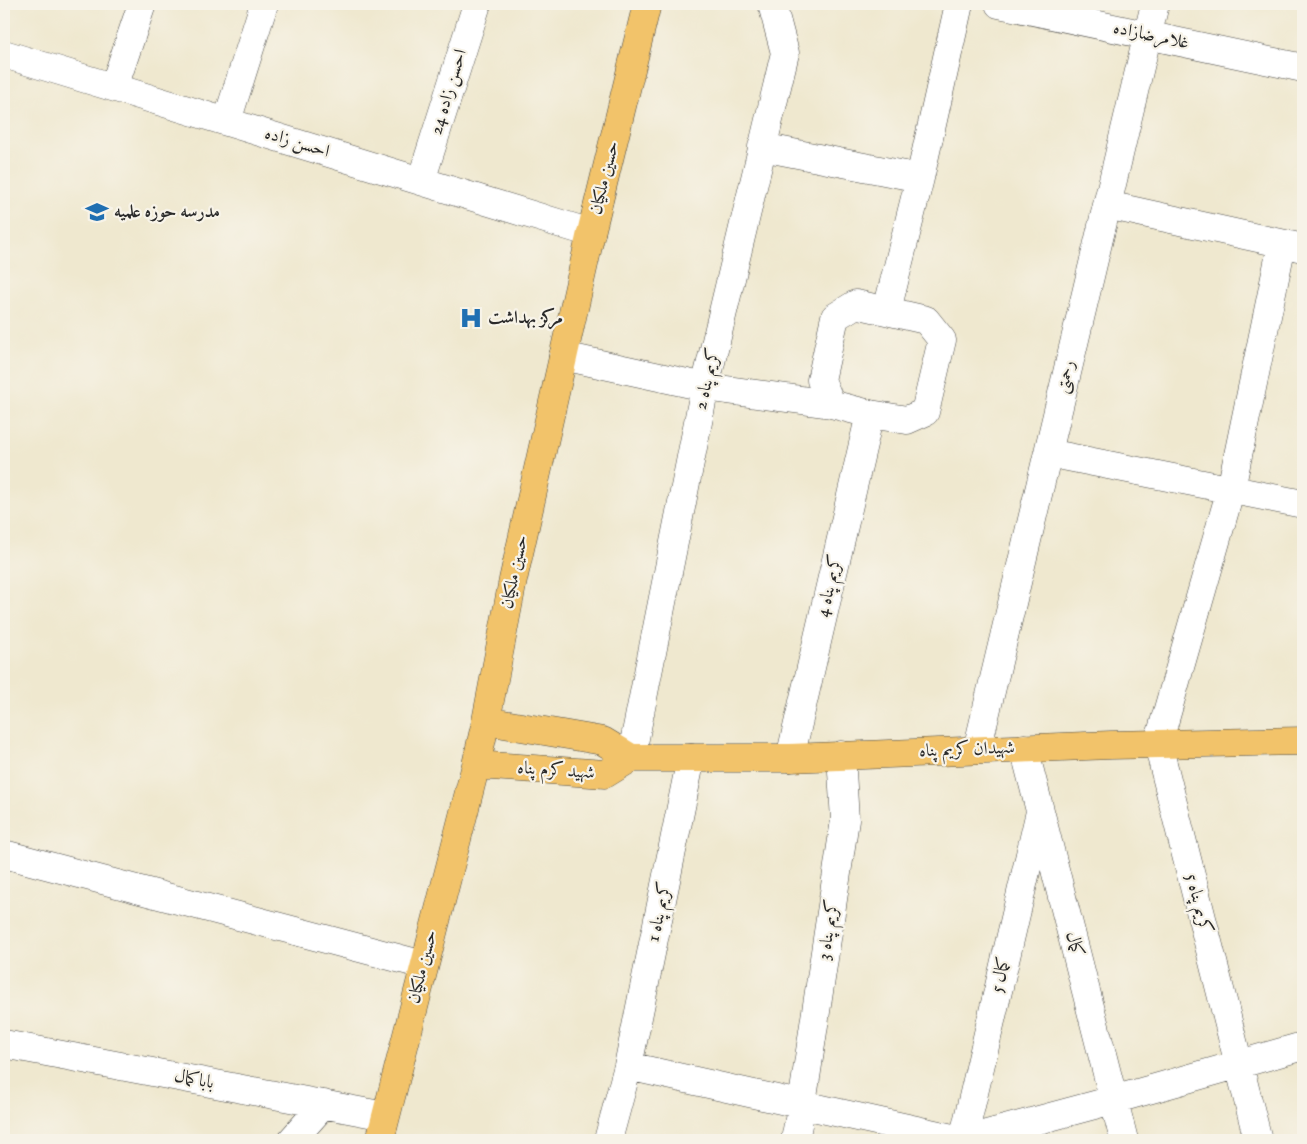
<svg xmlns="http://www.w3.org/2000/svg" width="1307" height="1144" viewBox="0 0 1307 1144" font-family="'IM FELL English',Amiri,serif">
<rect width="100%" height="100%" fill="#f7f3e8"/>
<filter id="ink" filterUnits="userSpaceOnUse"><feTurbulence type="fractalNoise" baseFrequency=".02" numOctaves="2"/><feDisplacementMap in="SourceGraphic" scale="10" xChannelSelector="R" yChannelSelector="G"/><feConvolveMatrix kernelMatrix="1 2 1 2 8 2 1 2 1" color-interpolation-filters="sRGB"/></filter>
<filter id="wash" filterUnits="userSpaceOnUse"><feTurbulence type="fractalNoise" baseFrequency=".0096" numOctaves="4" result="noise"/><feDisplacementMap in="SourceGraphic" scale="20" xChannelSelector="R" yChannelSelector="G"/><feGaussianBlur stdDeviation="1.12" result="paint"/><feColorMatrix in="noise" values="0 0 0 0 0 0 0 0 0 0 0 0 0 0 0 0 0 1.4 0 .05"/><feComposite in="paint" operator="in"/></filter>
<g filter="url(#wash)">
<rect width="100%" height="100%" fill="#efe8cf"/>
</g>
<g filter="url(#ink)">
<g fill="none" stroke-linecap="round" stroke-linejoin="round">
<defs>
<path id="minor" d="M999,4L1303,68
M4,54L591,233
M114,87L142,4
M227,121L264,4
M762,147L920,178
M421,181L477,4
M1107,205L1303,248
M856,304L926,320L942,340L925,412L907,420L870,414L831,404L821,380L835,317Z
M887,310L920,178L959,4
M563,356L705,387L831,404
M1048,453L1303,504
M1024,748L1124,1140
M977,750L1155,4
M631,758L705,387L785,53L772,4
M790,758L870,414
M4,854L424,965
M4,1044L385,1116
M628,1066L961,1140
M292,1140L324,1104
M608,1140L628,1066L691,758
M795,1140L802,1104L845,820L841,755
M963,1140L1039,816
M964,1140L1113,1100L1303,1046
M1258,1140L1158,744L1231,489L1282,244"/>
<path id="major" d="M486,721L603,741L631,758
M631,758H790L1111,745L1303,741
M476,765L605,774L631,758
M380,1140L476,765L486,721L513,580L591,233L647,4"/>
</defs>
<!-- minor casing -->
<use href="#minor" stroke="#484744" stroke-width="29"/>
<!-- major casing -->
<use href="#major" stroke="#484744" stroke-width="29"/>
<!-- minor -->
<use href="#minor" stroke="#fff" stroke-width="28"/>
<!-- major -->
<use href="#major" stroke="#f2c36a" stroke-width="28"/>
</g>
</g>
<!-- icons -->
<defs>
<symbol id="school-bare" viewBox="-9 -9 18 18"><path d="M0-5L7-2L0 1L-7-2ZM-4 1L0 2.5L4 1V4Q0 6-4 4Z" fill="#1f6fb2" stroke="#f7f3e8" stroke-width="2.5" paint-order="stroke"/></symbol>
<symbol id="hospital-bare" viewBox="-9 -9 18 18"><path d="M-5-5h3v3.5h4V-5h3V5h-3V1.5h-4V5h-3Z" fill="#1f6fb2" stroke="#f7f3e8" stroke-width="2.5" paint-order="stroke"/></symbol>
</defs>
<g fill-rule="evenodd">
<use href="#school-bare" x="81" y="196" width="32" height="32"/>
<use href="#hospital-bare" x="455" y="302" width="32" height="32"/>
</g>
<g text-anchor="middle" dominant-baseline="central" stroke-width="4.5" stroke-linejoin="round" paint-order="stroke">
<!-- street labels -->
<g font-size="18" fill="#2b2b2b" stroke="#f7f3e8">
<text transform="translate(1151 36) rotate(12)">غلامرضازاده</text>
<text transform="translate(449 92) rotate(-73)">احسن زاده 24</text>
<text transform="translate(297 143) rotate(17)">احسن زاده</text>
<text transform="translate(605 178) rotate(-76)">حسین ملکیان</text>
<text transform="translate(1066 377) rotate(-77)">رحمتی</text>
<text transform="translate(708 379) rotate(-77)">کریم پناه 2</text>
<text transform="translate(515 572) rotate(-78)">حسین ملکیان</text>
<text transform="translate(830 586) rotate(-77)">کریم پناه 4</text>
<text transform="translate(967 750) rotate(-2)">شهیدان کریم پناه</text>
<text transform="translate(556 771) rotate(4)">شهید کرم پناه</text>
<text transform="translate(1198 904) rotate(76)">کریم پناه 5</text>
<text transform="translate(660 912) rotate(-78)">کریم پناه 1</text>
<text transform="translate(829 930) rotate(-81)">کریم پناه 3</text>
<text transform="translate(1074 944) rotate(76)">کمال</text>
<text transform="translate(423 967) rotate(-76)">حسین ملکیان</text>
<text transform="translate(1001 975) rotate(-77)">کمال 5</text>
<text transform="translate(194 1080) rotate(11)">باباکمال</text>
</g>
<!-- poi labels -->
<g font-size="18" font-weight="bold" fill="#2b2b2b" stroke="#f7f3e8" text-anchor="start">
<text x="114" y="212">مدرسه حوزه علمیه</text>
<text x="488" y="318">مرکز بهداشت</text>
</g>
</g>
<!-- margin -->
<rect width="1307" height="1144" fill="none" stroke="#f7f3e8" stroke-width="20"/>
</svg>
